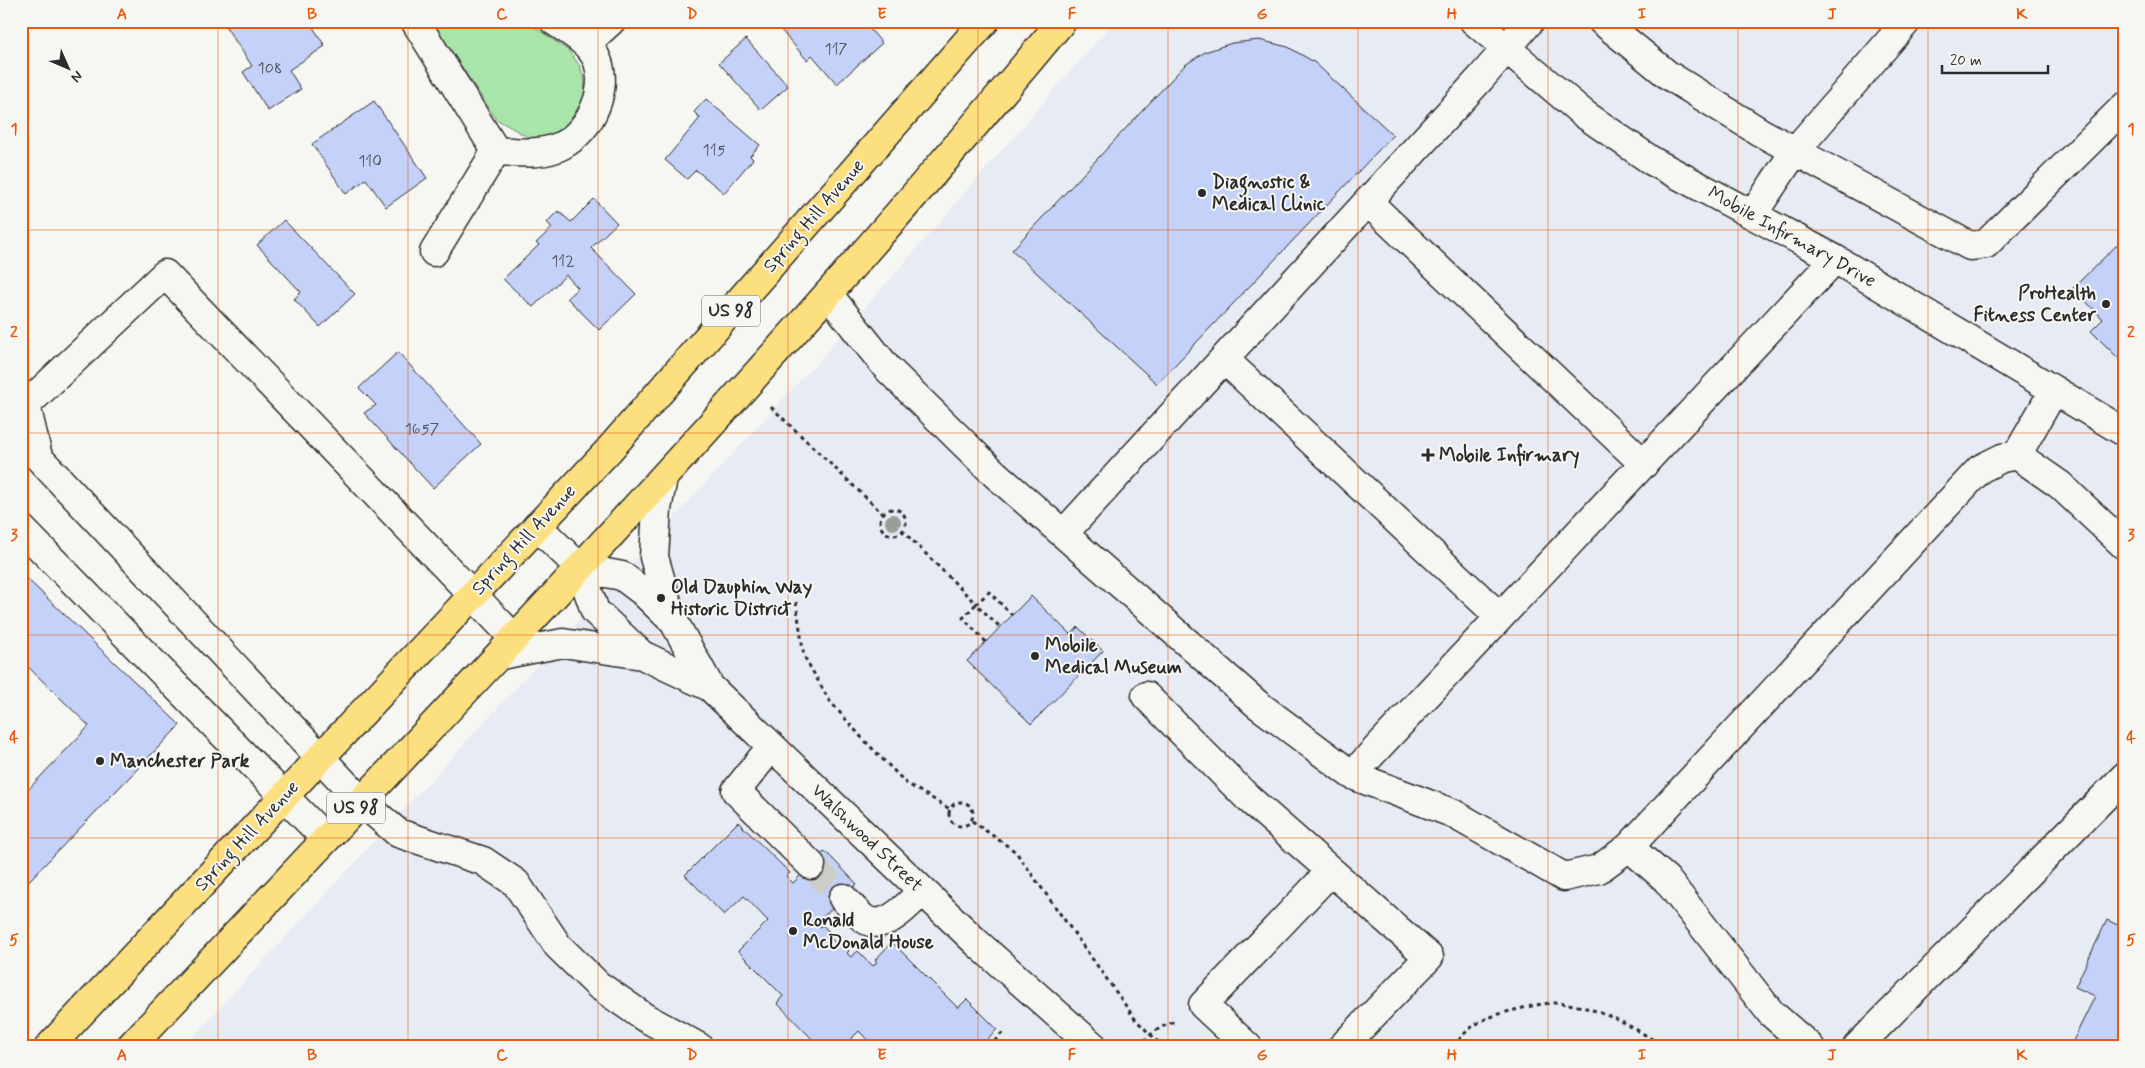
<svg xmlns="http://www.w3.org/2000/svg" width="2145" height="1068" viewBox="0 0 2145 1068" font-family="Mynerve,sans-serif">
<rect width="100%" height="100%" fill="#f6f6f2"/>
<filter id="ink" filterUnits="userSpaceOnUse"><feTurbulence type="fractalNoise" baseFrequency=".02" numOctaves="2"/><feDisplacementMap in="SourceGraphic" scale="10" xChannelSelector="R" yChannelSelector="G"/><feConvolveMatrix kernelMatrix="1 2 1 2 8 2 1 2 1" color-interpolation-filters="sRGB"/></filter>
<g filter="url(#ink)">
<!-- built -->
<path fill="#e7ebf4" d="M1114,21H2124V1047H184L825,354Z"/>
<!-- green -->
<path fill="#a9e5ab" stroke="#6a886b" d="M432,21H526L569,51L580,66L585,81L584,98L578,115L563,131L539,140L526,136L496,119Z"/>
<!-- building -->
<path fill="#c4d1f8" stroke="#2b2b2b" d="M235,21H309L325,46L289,70L301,89L268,111L243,72L252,66L226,27Z
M773,21H863L882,43L837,84L812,55L807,60Z
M746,39L788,86L761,110L719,63Z
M1259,40L1288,47L1314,62L1393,135L1157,384L1012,250L1185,65L1205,52L1232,43Z
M706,99L760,145L750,156L753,159L724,193L696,170L687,179L665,160L700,118L694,112Z
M374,101L427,178L386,207L366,179L346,194L312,144Z
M594,199L617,223L591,248L636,294L599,330L567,298L578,288L566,275L533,307L503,279L539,245L536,243L552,228L547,222L558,211L571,222Z
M284,220L355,294L320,327L294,299L301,292L257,245Z
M2124,238V360L2122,362L2091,331L2103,319L2073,288Z
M398,352L481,444L433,488L364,413L376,405L359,388Z
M21,573L180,725L21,889V797L89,726L21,660Z
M1031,596L1071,635L1078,627L1103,651L1031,724L967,661Z
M738,822L790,873L786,876L793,883L825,851L857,884L816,924L820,927L822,925L834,936L831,938L836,943L838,941L849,951L847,953L851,957L858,951L873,966L877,962L875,960L892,942L958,1008L967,999L997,1029L980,1047H874L859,1031L843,1047H820L777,1003L783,996L738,951L768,921L744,896L724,915L685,875Z
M2107,920L2124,928V1047H2070L2095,996L2075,987Z"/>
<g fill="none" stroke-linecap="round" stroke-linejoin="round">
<!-- minor-tunnel -->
<path stroke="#cdcdca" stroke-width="28" stroke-dasharray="28 14" stroke-linecap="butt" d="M811,865L843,898"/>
<defs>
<path id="minor" d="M415,21L496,151
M1474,21L1584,114L1652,161L1835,259L2124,432
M1602,21L1668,75L1760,132L1970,246L1986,244L2124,107
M587,43L611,21
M496,151C516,152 537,155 556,148C587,136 609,94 598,62C591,43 570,32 554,21
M1368,202L1644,464
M1753,214L1795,151L1907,21
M434,252L496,151
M828,294L887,368L995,474L1257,704L1352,775L1835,259
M1224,359L1500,617
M2017,455L2060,485L2124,545
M663,478L657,509L654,557L672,619
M537,526L580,568L595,611L642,655L710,687
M21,528L326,839
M1064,533L1481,78L1530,21
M580,568L622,576L642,591L674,622L710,687L977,943L1094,1047
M515,639L165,274L26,405L38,457L362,802L398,833L483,861L516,883L558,946L598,985L644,1017L699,1047
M501,655L563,643L642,655
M1146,696L1249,799L1429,957L1342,1047
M771,747L736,791L811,865
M1352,775L1452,813L1564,877L1599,869L1629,847L1666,879L1771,1013L1810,1047
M1629,847L1980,469L2002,458L2017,455L2054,390
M843,898C849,904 856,912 863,918C884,934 909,904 922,891
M1248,1047L1203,1005L1331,871
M1857,1047L2124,777"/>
<path id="major" d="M49,1047L608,451L985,21
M130,1047C447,711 767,377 1062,21"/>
</defs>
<!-- minor casing -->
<use href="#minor" stroke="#2b2b2b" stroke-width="31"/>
<!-- major casing -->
<use href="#major" stroke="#2b2b2b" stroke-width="31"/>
<!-- path -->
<path stroke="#2b2b2b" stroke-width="3" stroke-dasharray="4 4" stroke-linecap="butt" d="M771,407L883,514
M880 522a13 13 0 1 1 26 0a13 13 0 1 1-26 0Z
M902,530L976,604L989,592L1012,615
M796,602L804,656L829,700L862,738L906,783L950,809
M986,642L963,618L976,604L1000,627
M949 814a12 12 0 1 1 24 0a12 12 0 1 1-24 0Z
M972,821L1016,852L1136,1020L1163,1047
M989,1047L1004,1031
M1138,1047C1150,1034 1160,1026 1176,1021
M1454,1047C1469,1024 1484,1018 1510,1011C1524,1008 1541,1003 1555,1003C1593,1004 1633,1026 1664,1047"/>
<!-- minor -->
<use href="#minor" stroke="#f6f6f2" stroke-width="28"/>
<!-- major -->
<use href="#major" stroke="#fce080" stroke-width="28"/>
</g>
<!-- trees -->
<circle fill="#97a096" cx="893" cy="522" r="8"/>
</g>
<!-- grid -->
<path fill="none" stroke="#e8590c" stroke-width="1" stroke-opacity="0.55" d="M218,21V1047M408,21V1047M598,21V1047M788,21V1047M978,21V1047M1168,21V1047M1358,21V1047M1548,21V1047M1738,21V1047M1928,21V1047M21,230H2124M21,433H2124M21,635H2124M21,838H2124"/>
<!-- markers -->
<g fill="#2b2b2b" stroke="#f6f6f2" stroke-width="2">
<circle cx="1202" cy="193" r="5"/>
<circle cx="2106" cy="304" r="5"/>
<path d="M1425.5 447.5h5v5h5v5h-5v5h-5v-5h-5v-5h5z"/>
<circle cx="661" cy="598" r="5"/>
<circle cx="1035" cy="656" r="5"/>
<circle cx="100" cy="761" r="5"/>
<circle cx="793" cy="931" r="5"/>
</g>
<g text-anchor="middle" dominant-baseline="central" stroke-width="4" stroke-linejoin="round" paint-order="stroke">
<!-- number labels -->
<g font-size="16" fill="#51545e">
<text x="836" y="49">117</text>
<text x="270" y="68">108</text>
<text x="714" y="150">115</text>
<text x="370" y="161">110</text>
<text x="563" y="261">112</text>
<text x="422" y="429">1657</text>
</g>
<!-- shield labels -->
<g fill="#f6f6f2" stroke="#686867" stroke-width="1">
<rect x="702" y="295.5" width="58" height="31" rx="4"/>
<rect x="327" y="792.5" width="58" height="31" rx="4"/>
</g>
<g font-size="18" font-weight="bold" fill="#2b2b2b">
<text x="731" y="311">US 98</text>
<text x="356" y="808">US 98</text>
</g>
<!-- poi labels -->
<g font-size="19" font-weight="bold" fill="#2b2b2b" stroke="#f6f6f2" text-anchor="start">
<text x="1212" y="182">Diagnostic &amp;<tspan x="1212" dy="22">Medical Clinic</tspan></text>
<text x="2096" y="293" text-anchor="end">ProHealth<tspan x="2096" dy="22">Fitness Center</tspan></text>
<text x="1439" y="455">Mobile Infirmary</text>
<text x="671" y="587">Old Dauphin Way<tspan x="671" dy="22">Historic District</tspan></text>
<text x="1045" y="645">Mobile<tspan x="1045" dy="22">Medical Museum</tspan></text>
<text x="110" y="761">Manchester Park</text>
<text x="803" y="920">Ronald<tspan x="803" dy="22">McDonald House</tspan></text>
</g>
<!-- street labels -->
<g font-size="19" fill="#2b2b2b" stroke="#f6f6f2">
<text transform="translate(814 216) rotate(-49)">Spring Hill Avenue</text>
<text transform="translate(1792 237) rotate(29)">Mobile Infirmary Drive</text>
<text transform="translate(524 540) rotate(-47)">Spring Hill Avenue</text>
<text transform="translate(247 836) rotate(-47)">Spring Hill Avenue</text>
<text transform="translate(867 838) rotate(44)">Walshwood Street</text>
</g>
</g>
<!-- margin -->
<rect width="2145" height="1068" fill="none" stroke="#f6f6f2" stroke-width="55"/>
<!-- north arrow -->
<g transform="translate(68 68) rotate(135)" stroke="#f6f6f2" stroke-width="4" paint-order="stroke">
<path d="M0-4L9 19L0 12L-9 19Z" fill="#2b2b2b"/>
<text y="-8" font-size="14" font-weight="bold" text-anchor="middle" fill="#2b2b2b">N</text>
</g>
<!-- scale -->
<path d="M1942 65v8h106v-8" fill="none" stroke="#2b2b2b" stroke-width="2.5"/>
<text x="1950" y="65" font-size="15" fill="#2b2b2b" stroke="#f6f6f2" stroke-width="4" paint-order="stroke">20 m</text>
<rect x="28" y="28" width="2090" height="1012" fill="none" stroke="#e8590c" stroke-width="2"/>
<g font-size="16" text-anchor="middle" font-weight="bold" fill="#e8590c">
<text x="122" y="19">A</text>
<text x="312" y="19">B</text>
<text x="502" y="19">C</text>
<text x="692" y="19">D</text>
<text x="882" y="19">E</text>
<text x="1072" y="19">F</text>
<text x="1262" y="19">G</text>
<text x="1452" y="19">H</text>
<text x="1642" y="19">I</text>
<text x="1832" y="19">J</text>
<text x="2022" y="19">K</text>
<text x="14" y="134">1</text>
<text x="2131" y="134">1</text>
<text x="14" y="337">2</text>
<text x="2131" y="337">2</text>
<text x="14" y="540">3</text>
<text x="2131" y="540">3</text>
<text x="14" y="742">4</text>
<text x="2131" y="742">4</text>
<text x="14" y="945">5</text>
<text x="2131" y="945">5</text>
<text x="122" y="1060">A</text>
<text x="312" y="1060">B</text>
<text x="502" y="1060">C</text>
<text x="692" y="1060">D</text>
<text x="882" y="1060">E</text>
<text x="1072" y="1060">F</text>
<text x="1262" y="1060">G</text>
<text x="1452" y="1060">H</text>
<text x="1642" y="1060">I</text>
<text x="1832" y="1060">J</text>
<text x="2022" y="1060">K</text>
</g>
</svg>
